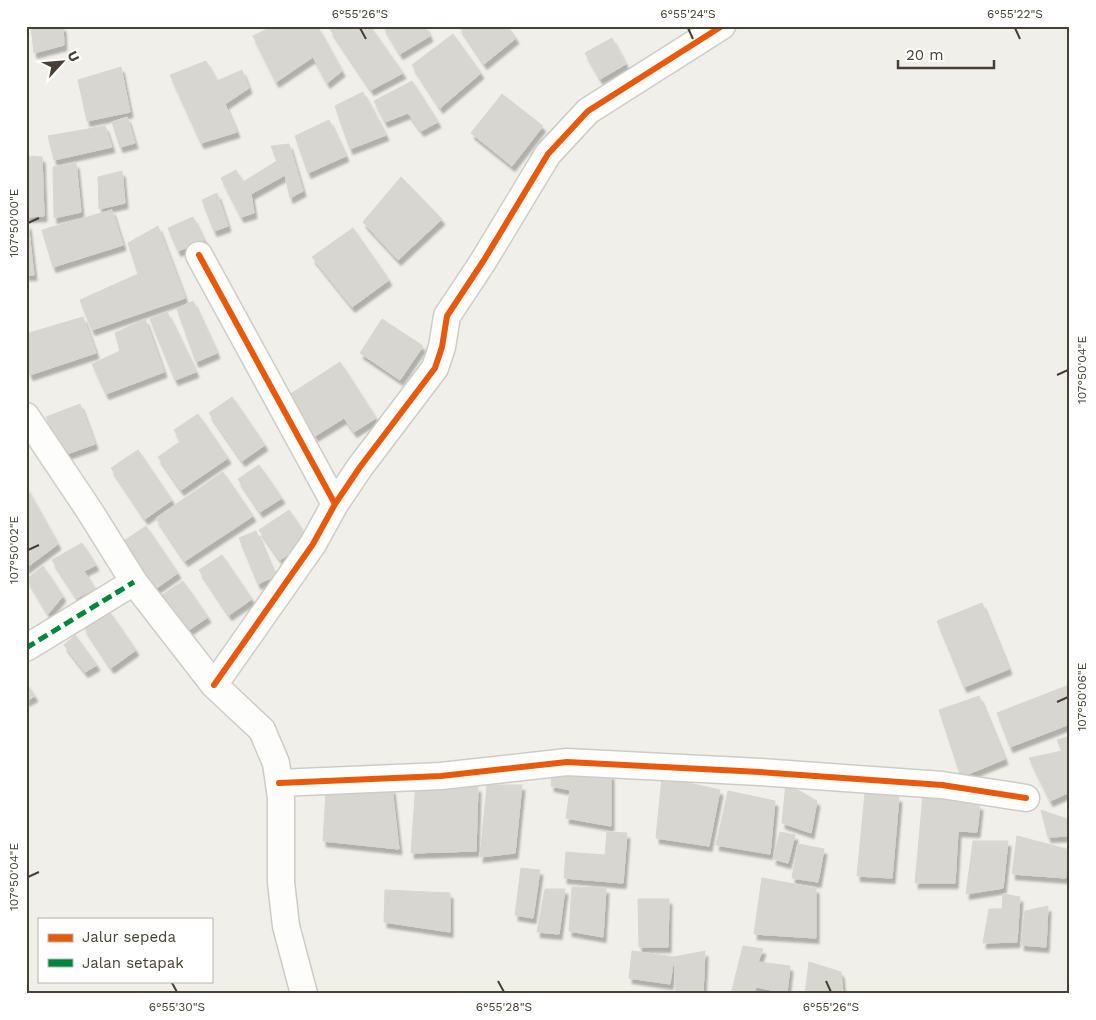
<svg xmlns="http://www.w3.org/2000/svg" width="1096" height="1020" viewBox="0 0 1096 1020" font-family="'Work Sans',sans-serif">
<defs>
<filter id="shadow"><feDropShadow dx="3" dy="5.5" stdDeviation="1" flood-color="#0004"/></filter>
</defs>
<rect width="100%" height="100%" fill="#f0efe9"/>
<!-- building -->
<path fill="#d8d6d0" stroke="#d8d6cf" filter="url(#shadow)" d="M31,26H63L64,45L34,53Z
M273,26H317L342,71L327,83L313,57L276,82L253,36Z
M335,26H370L403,73L371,90L330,29Z
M383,26H425L430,36L400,54Z
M459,26H507L516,38L484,64Z
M453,34L481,73L440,108L412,65Z
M612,38L626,64L600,79L585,53Z
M206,61L217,81L242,70L249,88L225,104L237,132L201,143L170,75Z
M121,67L130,112L87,121L78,80Z
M412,81L438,122L421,131L408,113L385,122L374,101Z
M363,92L386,135L350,149L335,106Z
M502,94L543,126L512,166L471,133Z
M127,117L135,143L120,147L112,122Z
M329,120L346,156L308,173L295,136Z
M105,126L112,147L54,160L48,136Z
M289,144L303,191L290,198L285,175L251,194L254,213L241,217L221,178L236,170L243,182L277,161L271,146Z
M26,156L42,157L44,216L26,217Z
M76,163L81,212L54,218L53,167Z
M122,171L125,203L99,209L98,177Z
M401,177L442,219L398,260L363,222Z
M217,193L228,226L214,231L202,200Z
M112,210L123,245L53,267L42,230Z
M193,217L204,240L178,251L168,228Z
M26,224H28L34,275H26Z
M158,226L185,298L92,330L80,300L138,274L128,243Z
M353,228L389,280L352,307L312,257Z
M193,301L217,353L196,362L177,309Z
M167,312L196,372L175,380L150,319Z
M83,317L96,353L30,375L26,365V334Z
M145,319L164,372L106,394L92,364L120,351L115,333Z
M382,319L423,346L400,380L360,353Z
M340,362L376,418L354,432L344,418L315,436L289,395Z
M232,397L265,445L242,461L209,413Z
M80,404L95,444L64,455L46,417Z
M198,414L228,458L181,490L158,457L181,441L174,430Z
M138,450L172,500L145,519L111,468Z
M259,465L282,498L260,512L238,479Z
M223,472L253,516L185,561L156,518Z
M26,487L58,544L26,568Z
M289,510L309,540L280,560L259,530Z
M146,526L178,573L148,594L115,547Z
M256,531L275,576L258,584L239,538Z
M82,543L96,565L84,571L95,589L77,598L52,560Z
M222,555L252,599L229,615L199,570Z
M43,566L63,596L48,614L27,579Z
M183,581L208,617L180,636L156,599Z
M982,603L1009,669L964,687L937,621Z
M109,611L136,650L111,668L84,627Z
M75,635L97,665L85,672L64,645Z
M26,683L35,696L26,701Z
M1069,685L1070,724L1010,747L997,713Z
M979,696L1005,759L961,777L939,710Z
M1070,736V792L1050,801L1029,758L1062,751L1057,740Z
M552,773L611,774V826L566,818L570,790L551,786Z
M662,777L720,790L709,846L656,838Z
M416,781L478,787L476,851L411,853Z
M786,783L817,801L811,833L782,823Z
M487,785H522L515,853L480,857Z
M392,788L399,849L323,841L326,792Z
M728,791L775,801L770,854L716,845Z
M865,793L899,797L892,878L857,876Z
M923,795L980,805L977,832L958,831L955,883H915Z
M1041,810L1070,820V836L1048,837Z
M607,832L627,833L623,883L564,878L566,852L605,855Z
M780,832L795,835L788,863L773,859Z
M1017,836L1070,850V865L1066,878L1012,874Z
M973,841H1008L1003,888L966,894Z
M798,844L824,849L818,882L792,878Z
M521,868L540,870L533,918L515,915Z
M762,878L816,888V938L754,934Z
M572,887L606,888L603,937L569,931Z
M545,889H565L559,934L537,932Z
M385,890L450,893V932L384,922Z
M1003,894L1020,897L1017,942L983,943L989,909H1002Z
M638,899H669L668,947H639Z
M1048,906L1046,947L1021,945L1025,911Z
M743,946L763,949L758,962L790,966L787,993L756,987L754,994H731Z
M632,951L674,957L670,984L629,978Z
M705,951L703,994H676L674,957Z
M809,962L841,972L843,994H805Z"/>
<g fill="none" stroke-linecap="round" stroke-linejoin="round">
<defs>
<path id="street" d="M199,255L335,504
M26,416L89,510L134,582L214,685L262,730L276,763L281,798V882L286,926L304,994
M26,648L134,582
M214,685L313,544L335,504L360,467L435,368L442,347L447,316L484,260L548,154L588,111L722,26
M279,783L441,776L567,762L760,772L942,785L1026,798"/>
</defs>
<!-- street casing -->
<use href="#street" stroke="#ceccc6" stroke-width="29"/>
<!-- street -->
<use href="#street" stroke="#fdfdfc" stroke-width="26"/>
<!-- quiet -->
<path stroke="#00873e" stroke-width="5" stroke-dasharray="10 5" stroke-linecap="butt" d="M26,648L134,582"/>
<defs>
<path id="cycleway" d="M199,255L335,504
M214,685L313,544L335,504L360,467L435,368L442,347L447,316L484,260L548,154L588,111L722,26
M279,783L441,776L567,762L760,772L942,785L1026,798"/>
</defs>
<!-- cycleway casing -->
<use href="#cycleway" stroke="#fff" stroke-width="9"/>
<!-- cycleway -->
<use href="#cycleway" stroke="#e8590c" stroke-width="6"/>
</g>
<!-- ticks -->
<path fill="none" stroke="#464035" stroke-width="2" d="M360,28L366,39M688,28L693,39M1015,28L1020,39M28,223L39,218M1057,375L1068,370M28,550L39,545M1057,702L1068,697M28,877L39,872M171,981L177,992M498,981L504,992M826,981L831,992"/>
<!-- border -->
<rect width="1096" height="1020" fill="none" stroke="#ffffff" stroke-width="55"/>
<!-- legend -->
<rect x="38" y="918" width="175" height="65" fill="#ffffff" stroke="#b5b3ae"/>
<rect x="48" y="934" width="25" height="8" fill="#e8590c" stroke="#b5b3ae"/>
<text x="82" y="942" font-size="15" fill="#464035">Jalur sepeda</text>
<rect x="48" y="959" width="25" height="8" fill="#00873e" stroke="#b5b3ae"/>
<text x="82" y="968" font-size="15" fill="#464035">Jalan setapak</text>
<!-- north arrow -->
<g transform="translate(62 62) rotate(64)" stroke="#ffffff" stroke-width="4" paint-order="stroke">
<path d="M0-4L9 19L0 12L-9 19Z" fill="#464035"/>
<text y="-8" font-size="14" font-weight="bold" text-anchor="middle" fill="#464035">U</text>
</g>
<!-- scale -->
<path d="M898 60v8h96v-8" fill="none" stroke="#464035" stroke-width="2.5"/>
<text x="906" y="60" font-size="15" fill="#464035" stroke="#ffffff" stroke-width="4" paint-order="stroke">20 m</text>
<rect x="28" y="28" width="1040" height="964" fill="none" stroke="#464035" stroke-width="2"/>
<g font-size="12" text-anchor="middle" fill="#464035">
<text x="360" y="18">6°55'26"S</text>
<text x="688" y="18">6°55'24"S</text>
<text x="1015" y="18">6°55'22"S</text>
<text transform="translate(14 223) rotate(-90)" y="4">107°50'00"E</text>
<text transform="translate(1082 370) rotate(-90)" y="4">107°50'04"E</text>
<text transform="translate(14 550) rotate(-90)" y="4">107°50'02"E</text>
<text transform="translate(1082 697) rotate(-90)" y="4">107°50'06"E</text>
<text transform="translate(14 877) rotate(-90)" y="4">107°50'04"E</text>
<text x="177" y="1011">6°55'30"S</text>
<text x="504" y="1011">6°55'28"S</text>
<text x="831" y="1011">6°55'26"S</text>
</g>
</svg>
